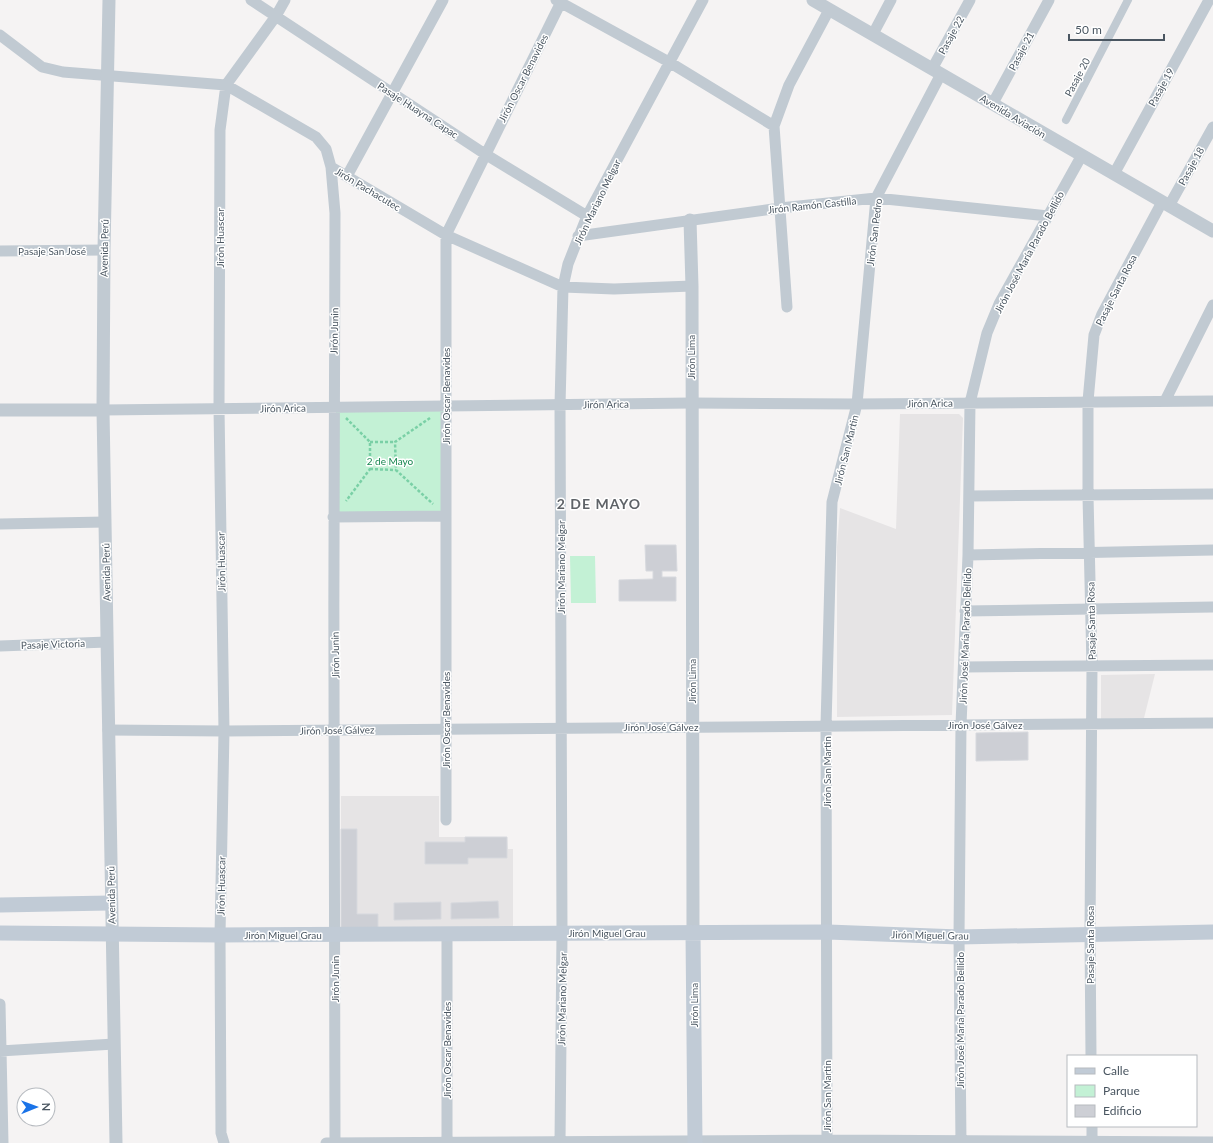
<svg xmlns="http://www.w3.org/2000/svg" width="1213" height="1143" viewBox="0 0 1213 1143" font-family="Lato,sans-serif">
<rect width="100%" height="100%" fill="#f5f3f3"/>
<!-- education -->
<path fill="#e6e4e5" d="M900,414H959L963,418L952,715L837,717V547L840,508L896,529Z
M1155,674L1144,718L1101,719V675Z
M341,796H439V837H507L508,849H513V928H341Z"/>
<!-- green -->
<path fill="#c3f1d5" d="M444,408V514L337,513L336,409Z
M570,556H595L596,603H571Z"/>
<!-- building -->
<path fill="#cdcfd5" stroke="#d7d9de" d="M645,545H676L677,571H662V577H676V601H619V580L653,579V571H646Z
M1028,732V760L976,761V733Z
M341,829H357V914H378V928H341Z
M465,837H507V858H468V864H425V842H465Z
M498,901L499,918L451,919V903Z
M441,902V919L394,920V903Z"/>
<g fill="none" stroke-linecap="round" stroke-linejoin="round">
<!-- path -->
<path stroke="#7ad0a6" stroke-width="2.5" stroke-dasharray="3 2" stroke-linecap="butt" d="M346,418L370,442V469L346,501
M430,418L395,442L396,470L433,504
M370,442H395
M370,469L396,470"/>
<!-- pedestrian -->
<path stroke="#c1cad2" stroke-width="8" d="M1066,120L1128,0"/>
<!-- minor -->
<path stroke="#c1cad2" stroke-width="11" d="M251,0L485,154L587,216
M556,0L669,62L774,126
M873,34L891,0
M0,35L42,67L63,72L226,85L316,137L326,149L331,167L446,235L563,287L614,289L692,286
M932,69L970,0
M993,103L1049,0
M331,167L335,213C333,523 334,833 335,1143
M1114,174L1209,0
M347,176L443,0
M1169,206L1213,127
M578,236L780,208L876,198L1048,216
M0,251L104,250
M787,307L774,126L789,85L829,10
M1165,401L1213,305
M103,410L691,403L857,404L1213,401
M970,496L1213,494
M333,517L446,516
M0,524L105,522
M968,555L1213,550
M965,611L1213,607
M0,646L107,642
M964,667L1213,665
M108,730L224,731L1213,723
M446,820V235L562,0
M0,1004L3,1143
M0,1051L114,1044
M1091,1056L1090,933L1092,666L1088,496V401L1094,335L1102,314L1162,202
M1092,1126V1143
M224,1143L221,1133L220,935L224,731L219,408L220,130L226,85L276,16L285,0
M326,1143L827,1140L1213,1142
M447,1143V933
M560,1143L562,933L560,405L563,287L568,264L587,216L703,0
M827,1143L826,726L832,502L857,404L876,198L941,74
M961,1143L959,937L961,725L968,555L970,403L987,333L999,304L1082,155"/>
<!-- tertiary -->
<path stroke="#c1cad2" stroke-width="13" d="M109,0L104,250L103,410L116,1143
M813,0L1213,231
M690,220L692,286L693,933
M0,410H103"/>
<!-- secondary -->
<path stroke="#c1cbd6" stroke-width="15" d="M0,905L110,903
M0,933L220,935L828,932L959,937L1213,932
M693,933L695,1143"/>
</g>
<g text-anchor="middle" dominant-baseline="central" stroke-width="3" stroke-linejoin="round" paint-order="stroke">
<!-- street labels -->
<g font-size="10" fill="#4a5661" stroke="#fff">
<text transform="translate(951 35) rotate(-61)">Pasaje 22</text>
<text transform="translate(1021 51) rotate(-62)">Pasaje 21</text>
<text transform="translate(1077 77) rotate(-62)">Pasaje 20</text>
<text transform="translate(523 78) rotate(-63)">Jirón Oscar Benavides</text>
<text transform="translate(1161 87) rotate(-61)">Pasaje 19</text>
<text transform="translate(418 110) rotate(33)">Pasaje Huayna Capac</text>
<text transform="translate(1013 116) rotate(31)">Avenida Aviación</text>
<text transform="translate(1191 166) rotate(-61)">Pasaje 18</text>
<text transform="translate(368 189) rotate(31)">Jirón Pachacutec</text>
<text transform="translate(597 202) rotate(-64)">Jirón Mariano Melgar</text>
<text transform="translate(812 205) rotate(-6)">Jirón Ramón Castilla</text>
<text transform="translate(874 232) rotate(-83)">Jirón San Pedro</text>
<text transform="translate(220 238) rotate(-90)">Jirón Huascar</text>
<text transform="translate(104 248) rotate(-89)">Avenida Perú</text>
<text x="52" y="251">Pasaje San José</text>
<text transform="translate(1029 252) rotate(-62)">Jirón José María Parado Bellido</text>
<text transform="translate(1116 290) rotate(-63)">Pasaje Santa Rosa</text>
<text transform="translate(334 331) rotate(-89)">Jirón Junin</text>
<text transform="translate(691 357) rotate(-90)">Jirón Lima</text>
<text transform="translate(446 396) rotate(-90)">Jirón Oscar Benavides</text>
<text transform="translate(930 403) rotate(-1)">Jirón Arica</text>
<text transform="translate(606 404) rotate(-1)">Jirón Arica</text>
<text transform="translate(283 408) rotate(-1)">Jirón Arica</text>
<text transform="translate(846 450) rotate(-76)">Jirón San Martin</text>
<text transform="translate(221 562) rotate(-91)">Jirón Huascar</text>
<text transform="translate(561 567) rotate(-90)">Jirón Mariano Melgar</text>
<text transform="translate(106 572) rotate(-91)">Avenida Perú</text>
<text transform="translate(1091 621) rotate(-91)">Pasaje Santa Rosa</text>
<text transform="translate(965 636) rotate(-88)">Jirón José María Parado Bellido</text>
<text transform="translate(53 644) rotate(-2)">Pasaje Victoria</text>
<text transform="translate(335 655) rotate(-91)">Jirón Junin</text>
<text transform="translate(692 681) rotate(-90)">Jirón Lima</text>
<text transform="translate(446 720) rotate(-90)">Jirón Oscar Benavides</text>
<text x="985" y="725">Jirón José Gálvez</text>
<text x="661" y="727">Jirón José Gálvez</text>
<text transform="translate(337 730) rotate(-1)">Jirón José Gálvez</text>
<text transform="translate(827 772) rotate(-90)">Jirón San Martin</text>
<text transform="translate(221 886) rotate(-89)">Jirón Huascar</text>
<text transform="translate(111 895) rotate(-91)">Avenida Perú</text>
<text x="607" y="933">Jirón Miguel Grau</text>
<text x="283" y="935">Jirón Miguel Grau</text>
<text transform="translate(930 935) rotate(1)">Jirón Miguel Grau</text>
<text transform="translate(1090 945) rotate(-90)">Pasaje Santa Rosa</text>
<text transform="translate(335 979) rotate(-90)">Jirón Junin</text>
<text transform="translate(562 999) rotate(-89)">Jirón Mariano Melgar</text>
<text transform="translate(694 1005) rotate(-90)">Jirón Lima</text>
<text transform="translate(960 1020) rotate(-90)">Jirón José María Parado Bellido</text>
<text transform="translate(447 1050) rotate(-90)">Jirón Oscar Benavides</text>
<text transform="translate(827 1096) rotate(-90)">Jirón San Martin</text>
</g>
<!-- park labels -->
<g font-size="10" fill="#17864f" stroke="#fff">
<text x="390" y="461">2 de Mayo</text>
</g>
<!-- district labels -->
<g font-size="14" font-weight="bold" letter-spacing="1" fill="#5f6368" stroke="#fff">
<text x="599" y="503">2 DE MAYO</text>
</g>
</g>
<!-- legend -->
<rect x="1067" y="1055" width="130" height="72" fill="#ffffff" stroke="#b7bbc0"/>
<rect x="1075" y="1068" width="20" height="6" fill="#c1cbd6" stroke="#b7bbc0"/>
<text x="1103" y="1075" font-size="12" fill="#4a5661">Calle</text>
<rect x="1075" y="1085" width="20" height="12" fill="#c3f1d5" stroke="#b7bbc0"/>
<text x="1103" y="1095" font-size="12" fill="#4a5661">Parque</text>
<rect x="1075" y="1105" width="20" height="12" fill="#cdcfd5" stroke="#b7bbc0"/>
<text x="1103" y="1115" font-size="12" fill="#4a5661">Edificio</text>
<!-- north arrow -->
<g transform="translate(36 1107) rotate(89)"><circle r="19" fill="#ffffff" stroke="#b7bbc0"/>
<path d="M0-3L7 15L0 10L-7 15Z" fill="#1a73e8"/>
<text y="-6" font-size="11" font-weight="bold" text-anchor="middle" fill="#4a5661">N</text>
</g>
<!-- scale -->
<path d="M1069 34v6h95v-6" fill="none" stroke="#4a5661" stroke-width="2"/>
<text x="1075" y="34" font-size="12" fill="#4a5661" stroke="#ffffff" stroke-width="3" paint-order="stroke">50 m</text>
</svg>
